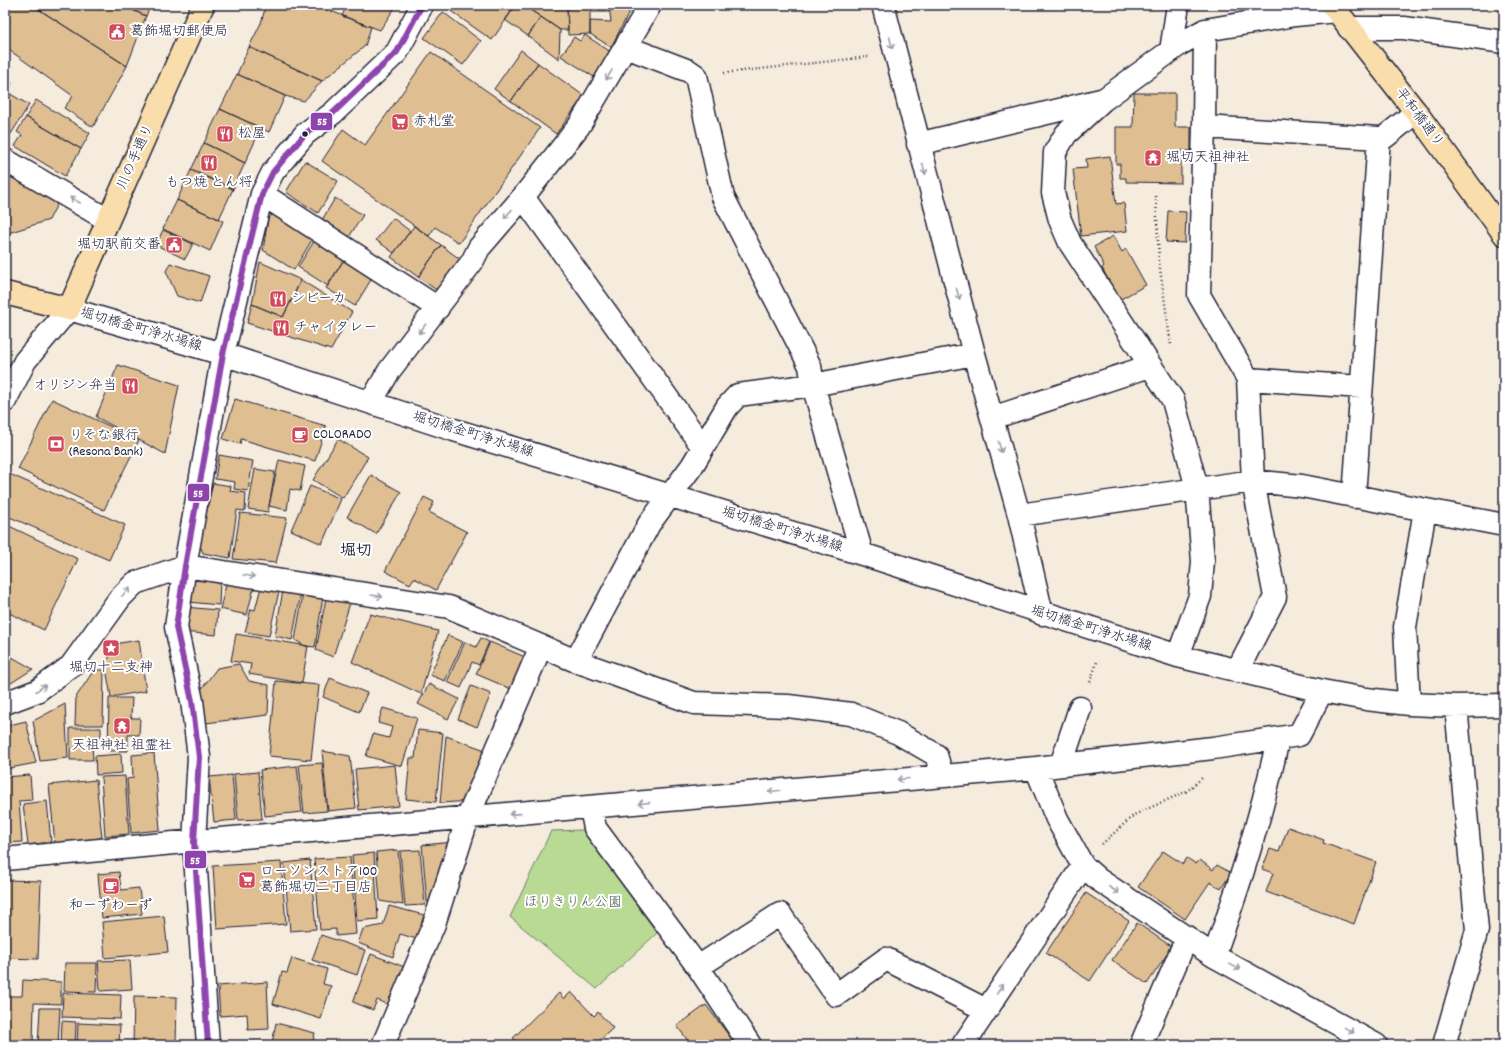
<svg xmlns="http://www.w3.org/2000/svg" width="1509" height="1050" viewBox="0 0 1509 1050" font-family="Dekko,'Klee One',sans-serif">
<rect width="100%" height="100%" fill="#f5ecde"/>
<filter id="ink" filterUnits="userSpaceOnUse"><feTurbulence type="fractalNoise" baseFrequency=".025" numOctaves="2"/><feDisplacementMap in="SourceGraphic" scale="8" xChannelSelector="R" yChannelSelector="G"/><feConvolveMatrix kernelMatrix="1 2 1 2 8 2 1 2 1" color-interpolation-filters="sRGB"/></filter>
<g filter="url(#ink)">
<!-- green -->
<path fill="#b9da93" stroke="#6e7e67" d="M583,830L657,933L597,989L510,917L551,831Z"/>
<!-- building -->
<path fill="#dfbe91" stroke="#22223b" d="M5,5H32L127,66L93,127L64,108L73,96L5,47Z
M32,5H121L146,16L127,66Z
M121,5H151L146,16Z
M266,5H316L371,27L365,46L322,81L249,47L261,23Z
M347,5H394L396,6L380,30L342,16Z
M446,5H516L492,40L445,7Z
M516,5H523L541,17L528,36L505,20Z
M523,5H567L568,30H560Z
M567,5H609V12H590V34L568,35Z
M609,5H633L611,47L590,34V21L611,22Z
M443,12L481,41L463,65L424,38Z
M541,17L560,30L559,59L528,36Z
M585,35L614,54L597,79L561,56L574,37L580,41Z
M249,47L322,81L304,101L285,96L237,74Z
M521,50L538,63L511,101L494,89Z
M431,52L540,128L459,243L435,227L429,236L322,161L343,129L365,145Z
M538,63L584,96L556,134L511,101Z
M237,74L285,96L269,132L220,109Z
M5,79L12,83L7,92L29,105L11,134L5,130Z
M1134,93H1175V127H1191V151H1181V183L1126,182V178H1120V164H1116V127H1133Z
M36,100L90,133L81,149L26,117Z
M220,109L261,128L245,163L204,143Z
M26,117L81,149L65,176L15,146L22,135L17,132Z
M204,143L245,163L233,189L191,170Z
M1110,156L1116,204L1124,203L1127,231L1081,236L1073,169L1087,168L1086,159Z
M305,161L338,181L318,213L286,192Z
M191,170L233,189L219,219L177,200Z
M6,173L58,202L49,220L5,234Z
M335,198L363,215L349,237L322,220Z
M177,200L223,221L210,251L163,229Z
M1168,211L1186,212L1185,243L1166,242Z
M275,212L313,238L294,270L263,250L268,219Z
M393,218L410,231L394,253L376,240Z
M414,226L441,245L418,277L391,257Z
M163,230L193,244L185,259L156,245Z
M1113,236L1122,252L1126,249L1146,285L1119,300L1102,268L1104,266L1094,247Z
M316,238L346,256L328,286L298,267Z
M441,245L465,263L447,287L435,289L418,277Z
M346,256L375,273L355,306L326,288Z
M260,262L301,280L283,317L252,304Z
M170,263L209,276L200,303L177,296L166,271Z
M301,280L352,312L331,350L247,323L252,304L283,317Z
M118,365L179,385L165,454L96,417Z
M52,399L139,440L104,510L18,469Z
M235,399L326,426L315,461L241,439L240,444L223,439Z
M338,439L368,457L343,498L313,480Z
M219,455L253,461L248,491L234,489L235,482L215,479Z
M279,460L305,466L300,491L290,489L287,510L269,506Z
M255,469L275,472L268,512L248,509Z
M5,472L125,525L109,560L5,515Z
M371,475L401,492L376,534L347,517Z
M213,483L231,486L230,491L246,493L245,511L237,510L230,558L203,553L199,543Z
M310,486L341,499L322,544L291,530Z
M424,497L434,502L429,512L467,532L436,590L414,578L410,584L385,571Z
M240,513L287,518L276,563L233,559Z
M5,524L78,559L44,630L5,611Z
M190,580L220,582L219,605L188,602Z
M227,581L254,587L247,615L220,609Z
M261,587L279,591L269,636L245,632L251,609L255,610Z
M283,590L301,593L292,640L275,636Z
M303,594L323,597L315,647L305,646L295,640Z
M326,598L350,603L333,657L316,650Z
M184,607L218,610L216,635L182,632Z
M370,614L438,631L421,694L352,662Z
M236,634L308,646L302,683L249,674L251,664L231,661Z
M448,635L463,642L445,681L430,675Z
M481,638L489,642L479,665L472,662L461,688L447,682L465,642L476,647Z
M139,640L146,691L111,697L105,663L120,643Z
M490,642L532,660L518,692L476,674Z
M12,657L33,669L8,685L5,683V669Z
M239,664L249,681L269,685L268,715L206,723L201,690L217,668Z
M94,670H104L103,725H75L76,697Z
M330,678L367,693L359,712L323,697Z
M276,681L319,685L311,760L269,756Z
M429,684L459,699L448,719L418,704Z
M471,686L491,694L477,727L458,719Z
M109,698H132L131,718H140L139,735H128V751H108Z
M65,704L68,758L40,761L33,721Z
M383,708L417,718L402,766L366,756L373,734L389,738L392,727L378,723Z
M26,721L36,763L5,769V726Z
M70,728H101V746H92L93,760H70Z
M418,730L443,733L436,802L406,799L410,758H415Z
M446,736L491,752L472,801L440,803Z
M322,751L350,756L356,808L328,811Z
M154,753L160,830L131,833L127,779L133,778L132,755Z
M121,754L122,773L96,775L95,756Z
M322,763L327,811L304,813L299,765Z
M395,765L399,806L359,810L355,769Z
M297,766L302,812L265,816L260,770Z
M258,772L262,819L238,820L234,774Z
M30,775L32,800L19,801L22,842L5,843V777Z
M232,775L236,820L214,822L209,777Z
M125,776L129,834L105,836L101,777Z
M96,780L102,838L55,843L49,785Z
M47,801L51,842L28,845L23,804Z
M1288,827L1324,840L1323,843L1376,862L1354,924L1266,892L1273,873L1262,869L1270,849L1279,852Z
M454,842L436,903L427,902L422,845Z
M398,850L403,905L380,901L376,852Z
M420,850L425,905L405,906L400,851Z
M1163,851L1183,864L1187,858L1196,864L1200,860L1213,870L1217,865L1231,873L1221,889L1210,882L1185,919L1138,887Z
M374,853L378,919L357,921L352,855Z
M350,857L356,934L336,936V929L320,930L314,859Z
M310,860L316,929L290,931L284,863Z
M281,862L286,924L217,929L213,866Z
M119,872L121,890L139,888L142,914L102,918L98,874Z
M5,880L41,881L38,959L5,958Z
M1086,893L1129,921L1090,981L1046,953Z
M389,906L424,915L417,939L400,934L393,957L358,943L363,929L383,925Z
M164,916L168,952L105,958L102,922Z
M1137,923L1172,947L1147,984L1112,960Z
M321,935L365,950L357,975L312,960Z
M371,954L407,968L392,1006L377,1000L373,1010L353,1002Z
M292,958L327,969L323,984L331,986L321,1019L273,1004L282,972L287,973Z
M130,960L132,989L100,991L98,961Z
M65,963H97L96,992L64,991Z
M23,980L61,982V1004L34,1003L33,1045H5V996H22Z
M267,982L269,1029L248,1030L247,1014L220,1016L218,986Z
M571,992L594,1016L598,1012L613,1028L595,1045H591L586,1040L580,1045H520L513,1038L559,993L564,999Z
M63,993L121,995L120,1019L62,1017Z
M134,996L177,997L176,1045H133Z
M706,1005L736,1045H691L677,1026Z
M40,1008H60L58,1045H38Z
M62,1021L76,1022L75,1045H61Z
M78,1023L120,1025L119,1045H77Z
M276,1023L315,1033L312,1045H280L272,1043Z"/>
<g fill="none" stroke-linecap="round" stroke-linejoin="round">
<defs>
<path id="minor" d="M883,5L974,354L1019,515L1042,614
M1349,28H1404L1504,42
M1205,30L1204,127L1199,295L1248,379L1253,481L1275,597L1237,671
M626,47L689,71L696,76L723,197L810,366L813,385L862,554
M1171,51L1178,5
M1204,127L1379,138L1354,497
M1379,138L1385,137L1416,112
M918,144L1101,100
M5,160L108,220
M262,194L438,308
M523,197L702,446
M1248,379L1361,387
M5,401L25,361L69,309L223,354L454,430L862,554L1178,656L1322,691L1366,699L1409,704L1456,706L1504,705
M371,402L389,371L472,262L479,248L523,197L579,126L650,5
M992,418L1150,366
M1019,515L1253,481L1302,486L1504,525
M1178,656L1200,596L1203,561L1197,488L1173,400L1070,243L1060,220L1053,193L1055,152L1066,134L1103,100L1180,44L1205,30L1295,15L1337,11
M576,661L649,524L692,466L727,407L738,395L813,385L974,354
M5,703L37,691L71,666L120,598L135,583L185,566L449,607L576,661L694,703L788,706L851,714L898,733L936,755L942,775
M1409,704L1405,627L1425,510
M1061,765L1080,708
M1036,768L1057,819L1083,866L1099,880L1214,956L1376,1045
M591,808L595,828L698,967L750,1045
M5,859L174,843L1036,768L1213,748L1299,735L1322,691
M1214,956C1240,883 1262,815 1278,739
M698,967L780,914L836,995L886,959L986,1010
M208,1045L194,842L199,757L192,701L176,627L185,566L223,354L262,194L273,172L305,134L333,113L397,52L422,5
M383,1045L434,924L468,817L541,646
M963,1045L1083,866
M1141,1045L1187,937
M1444,1045L1477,930L1456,706"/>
<path id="major" d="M1332,5L1416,112L1504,234
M5,293L69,309L203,5"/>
</defs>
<!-- minor casing -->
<use href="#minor" stroke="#22223b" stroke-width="25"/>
<!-- major casing -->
<use href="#major" stroke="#22223b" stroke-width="25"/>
<!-- path -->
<path stroke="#22223b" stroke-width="2.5" stroke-dasharray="1 3" stroke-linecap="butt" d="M724,73L868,57
M1156,196L1159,262L1171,345
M1090,682L1097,662
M1102,844L1134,815L1187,791L1202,778"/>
<!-- minor -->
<use href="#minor" stroke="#fff" stroke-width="22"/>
<!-- major -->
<use href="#major" stroke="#f9deab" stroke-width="22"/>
<defs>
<path id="bus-1" d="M208,1045L194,842L199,757L192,701L176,627L185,566L223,354L262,194L273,172L305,134L333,113L397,52L422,5"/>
</defs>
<!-- bus-1 casing -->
<use href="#bus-1" stroke="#fff" stroke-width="9"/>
<!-- bus-1 -->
<use href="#bus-1" stroke="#8e44ad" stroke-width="6"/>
</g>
<!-- one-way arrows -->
<defs><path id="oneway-shaft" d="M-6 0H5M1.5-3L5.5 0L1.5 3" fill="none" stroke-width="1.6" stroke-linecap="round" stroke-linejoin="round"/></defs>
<g stroke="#9c9ca7">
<use href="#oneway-shaft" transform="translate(891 43) rotate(77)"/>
<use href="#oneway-shaft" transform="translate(609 75) rotate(121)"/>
<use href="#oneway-shaft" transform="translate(924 169) rotate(75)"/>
<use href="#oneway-shaft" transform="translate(75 200) rotate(-150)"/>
<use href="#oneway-shaft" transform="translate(508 214) rotate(131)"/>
<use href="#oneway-shaft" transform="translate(958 294) rotate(75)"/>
<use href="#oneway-shaft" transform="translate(422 329) rotate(127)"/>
<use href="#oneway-shaft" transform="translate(1000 447) rotate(74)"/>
<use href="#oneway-shaft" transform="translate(249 576) rotate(9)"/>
<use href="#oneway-shaft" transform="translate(126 592) rotate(-45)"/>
<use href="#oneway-shaft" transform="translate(377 596) rotate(9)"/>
<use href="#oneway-shaft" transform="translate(41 688) rotate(-34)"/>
<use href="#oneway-shaft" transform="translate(903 779) rotate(175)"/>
<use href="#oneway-shaft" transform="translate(774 791) rotate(175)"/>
<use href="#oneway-shaft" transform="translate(644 803) rotate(175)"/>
<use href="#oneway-shaft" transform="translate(515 814) rotate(176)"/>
<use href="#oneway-shaft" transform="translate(1114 890) rotate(33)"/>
<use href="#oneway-shaft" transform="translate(1235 967) rotate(29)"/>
<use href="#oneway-shaft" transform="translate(1000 989) rotate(-56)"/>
<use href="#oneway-shaft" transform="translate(1349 1030) rotate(29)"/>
</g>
</g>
<!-- icons -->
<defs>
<symbol id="civic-square" viewBox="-11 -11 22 22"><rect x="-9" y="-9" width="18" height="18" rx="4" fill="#d1495b" stroke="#fff"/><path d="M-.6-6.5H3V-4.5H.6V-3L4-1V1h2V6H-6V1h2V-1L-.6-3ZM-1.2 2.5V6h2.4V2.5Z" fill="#fff"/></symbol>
<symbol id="supermarket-square" viewBox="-11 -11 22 22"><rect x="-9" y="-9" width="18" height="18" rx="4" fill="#d1495b" stroke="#fff"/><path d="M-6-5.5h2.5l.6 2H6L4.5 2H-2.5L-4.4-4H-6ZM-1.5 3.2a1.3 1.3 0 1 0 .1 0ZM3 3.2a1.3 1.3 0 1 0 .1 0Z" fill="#fff"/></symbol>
<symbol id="restaurant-square" viewBox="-11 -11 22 22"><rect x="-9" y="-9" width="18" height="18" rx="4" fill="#d1495b" stroke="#fff"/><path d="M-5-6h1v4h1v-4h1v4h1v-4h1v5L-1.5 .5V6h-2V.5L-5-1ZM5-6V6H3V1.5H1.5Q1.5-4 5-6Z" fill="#fff"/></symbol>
<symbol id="temple-square" viewBox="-11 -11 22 22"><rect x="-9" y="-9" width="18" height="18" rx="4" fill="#d1495b" stroke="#fff"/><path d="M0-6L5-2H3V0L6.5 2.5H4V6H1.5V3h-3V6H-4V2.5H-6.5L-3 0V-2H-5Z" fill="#fff"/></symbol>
<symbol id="cafe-square" viewBox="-11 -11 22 22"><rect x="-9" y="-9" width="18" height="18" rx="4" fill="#d1495b" stroke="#fff"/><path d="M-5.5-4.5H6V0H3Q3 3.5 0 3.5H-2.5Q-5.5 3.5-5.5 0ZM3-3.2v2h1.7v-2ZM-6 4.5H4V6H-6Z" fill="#fff"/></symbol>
<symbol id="bank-square" viewBox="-11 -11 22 22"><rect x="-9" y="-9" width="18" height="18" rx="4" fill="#d1495b" stroke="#fff"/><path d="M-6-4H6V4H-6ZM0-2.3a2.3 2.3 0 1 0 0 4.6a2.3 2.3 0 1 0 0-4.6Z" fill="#fff"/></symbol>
<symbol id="sight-square" viewBox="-11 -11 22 22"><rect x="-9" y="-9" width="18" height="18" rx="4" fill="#d1495b" stroke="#fff"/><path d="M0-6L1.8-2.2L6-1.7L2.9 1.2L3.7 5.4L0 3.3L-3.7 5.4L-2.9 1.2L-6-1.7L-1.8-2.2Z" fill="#fff"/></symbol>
</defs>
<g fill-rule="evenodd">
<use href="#civic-square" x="107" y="22" width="20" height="20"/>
<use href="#supermarket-square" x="390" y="112" width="20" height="20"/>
<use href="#restaurant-square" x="215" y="124" width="20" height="20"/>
<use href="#temple-square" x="1143" y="148" width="20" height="20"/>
<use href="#restaurant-square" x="199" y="153" width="20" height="20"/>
<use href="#civic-square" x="164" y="235" width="20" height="20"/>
<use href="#restaurant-square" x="268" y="289" width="20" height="20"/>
<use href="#restaurant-square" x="271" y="318" width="20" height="20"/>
<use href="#restaurant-square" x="120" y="376" width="20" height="20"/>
<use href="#cafe-square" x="290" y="425" width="20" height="20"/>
<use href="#bank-square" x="46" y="434" width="20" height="20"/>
<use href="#sight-square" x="101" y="638" width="20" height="20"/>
<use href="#temple-square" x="112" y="716" width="20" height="20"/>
<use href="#supermarket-square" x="237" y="870" width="20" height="20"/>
<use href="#cafe-square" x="101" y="876" width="20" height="20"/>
</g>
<!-- markers -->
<circle fill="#22223b" stroke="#fff" stroke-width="1.5" cx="305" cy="134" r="3.5"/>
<g text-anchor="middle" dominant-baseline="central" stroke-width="4" stroke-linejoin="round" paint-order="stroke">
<!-- poi labels -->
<g font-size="14" fill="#22223b" stroke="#fff" text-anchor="start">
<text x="130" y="32">葛飾堀切郵便局</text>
<text x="413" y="122">赤札堂</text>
<text x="238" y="134">松屋</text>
<text x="1166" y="158">堀切天祖神社</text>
<text x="209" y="183" text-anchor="middle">もつ焼 とん将</text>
<text x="161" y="245" text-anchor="end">堀切駅前交番</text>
<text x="291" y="299">シビーカ</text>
<text x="294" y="328">チャイタレー</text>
<text x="117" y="386" text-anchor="end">オリジン弁当</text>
<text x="313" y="435">COLORADO</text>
<text x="69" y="436">りそな銀行<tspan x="69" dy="16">(Resona Bank)</tspan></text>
<text x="111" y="668" text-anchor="middle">堀切十二支神</text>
<text x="122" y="746" text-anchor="middle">天祖神社 祖霊社</text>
<text x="260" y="872">ローソンストア100<tspan x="260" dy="16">葛飾堀切二丁目店</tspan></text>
<text x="111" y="906" text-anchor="middle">和ーずわーず</text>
</g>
<!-- street labels -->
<g font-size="14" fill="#22223b" stroke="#fff">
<text transform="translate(1419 118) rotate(53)">平和橋通り</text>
<text transform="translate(136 157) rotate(-66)">川の手通り</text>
<text transform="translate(141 330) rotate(16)">堀切橋金町浄水場線</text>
<text transform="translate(473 435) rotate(17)">堀切橋金町浄水場線</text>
<text transform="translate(782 530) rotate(17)">堀切橋金町浄水場線</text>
<text transform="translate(1091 629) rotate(17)">堀切橋金町浄水場線</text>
</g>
<!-- park labels -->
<g font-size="14" fill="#4f5955" stroke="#fff">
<text x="573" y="903">ほりきりん公園</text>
</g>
<!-- quarter labels -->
<g font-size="16" font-weight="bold" fill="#22223b" stroke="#fff">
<text x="356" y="551">堀切</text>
</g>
</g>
<g stroke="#fff" stroke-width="1.5">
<rect x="310" y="112" width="23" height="19" rx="4" fill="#8e44ad"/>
<rect x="187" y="483" width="23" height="19" rx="4" fill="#8e44ad"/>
<rect x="184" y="850" width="23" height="19" rx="4" fill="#8e44ad"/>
</g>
<g font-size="11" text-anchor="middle" font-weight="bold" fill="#fff">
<text x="322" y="125">55</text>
<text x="198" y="497">55</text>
<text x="195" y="864">55</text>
</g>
<!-- margin -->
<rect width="1509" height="1050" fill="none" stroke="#fff" stroke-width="20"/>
<rect x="10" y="10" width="1489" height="1030" fill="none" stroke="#22223b" stroke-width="1.5" filter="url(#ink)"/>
</svg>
